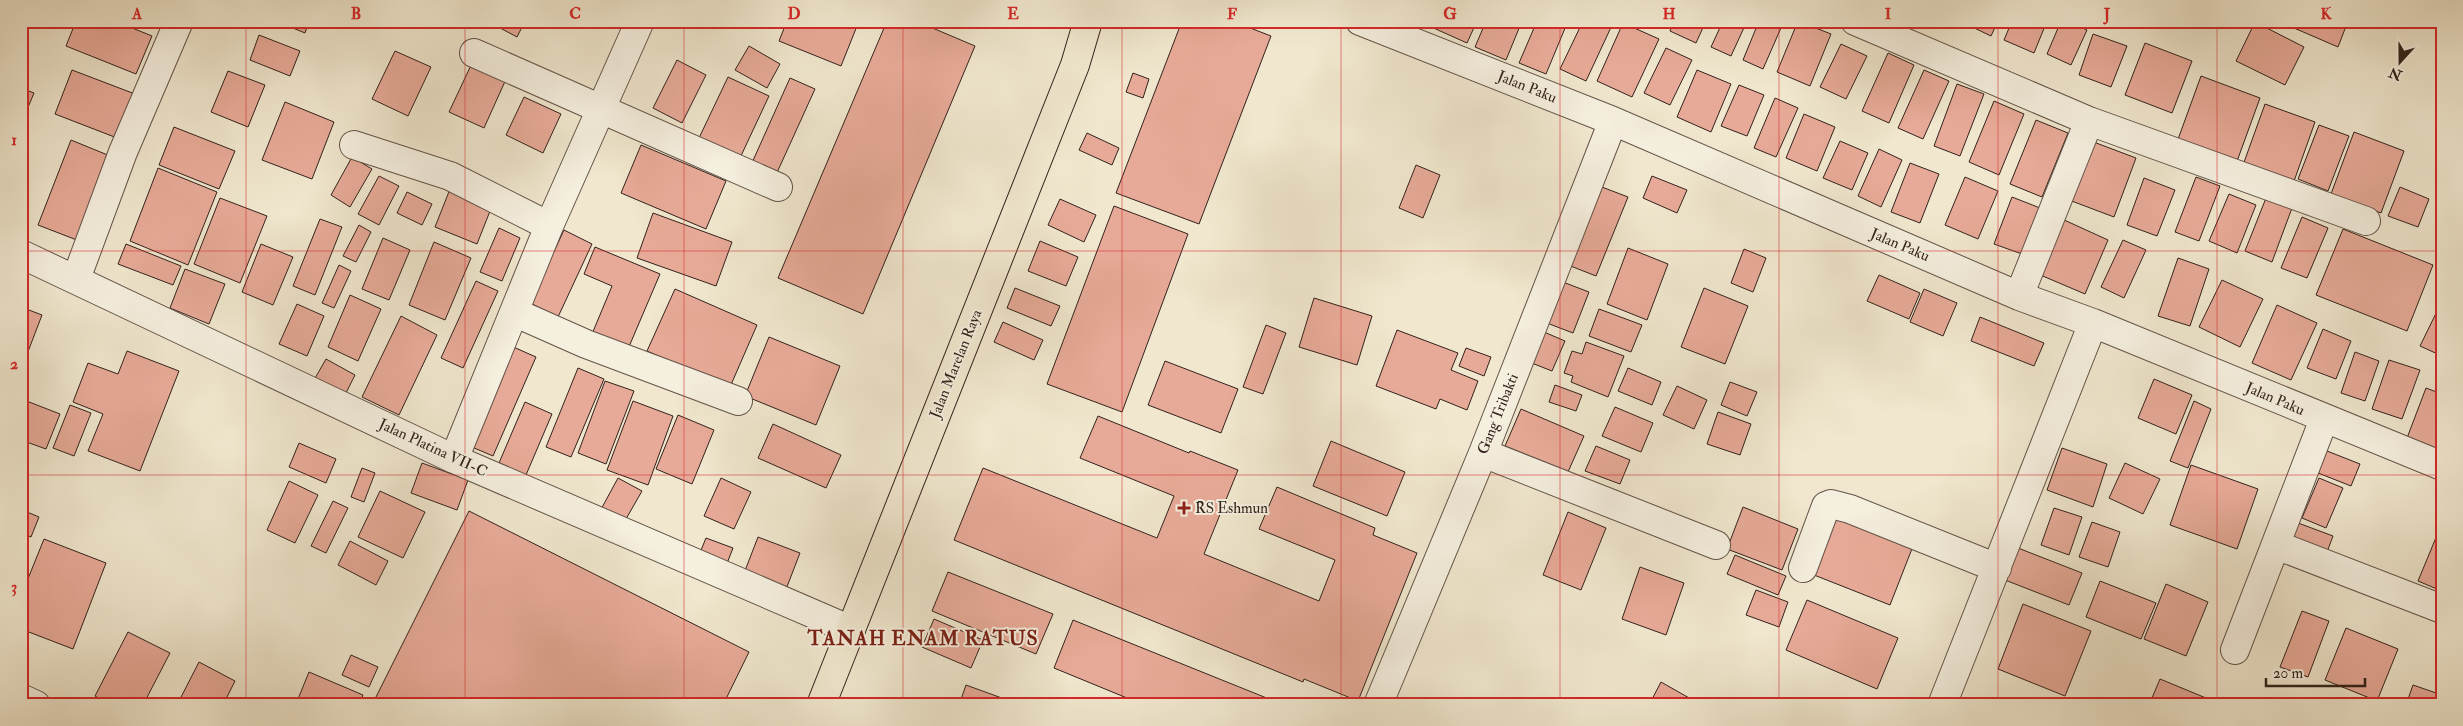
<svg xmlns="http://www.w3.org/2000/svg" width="2463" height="726" viewBox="0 0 2463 726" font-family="'IM FELL Double Pica',serif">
<rect width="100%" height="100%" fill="#f0e7ce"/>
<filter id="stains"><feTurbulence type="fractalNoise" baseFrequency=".004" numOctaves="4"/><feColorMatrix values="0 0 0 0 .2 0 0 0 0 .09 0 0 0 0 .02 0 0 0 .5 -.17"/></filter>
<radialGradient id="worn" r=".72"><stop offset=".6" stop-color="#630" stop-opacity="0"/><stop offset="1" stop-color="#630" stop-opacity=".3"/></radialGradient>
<!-- building -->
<path fill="#e7aa98" stroke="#32221c" d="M76,21H115L152,36L136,74L66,46Z
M276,21H309L305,33Z
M487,21H525L517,37Z
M787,21H859L841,66L779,41Z
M887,21H916L975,46L863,314L778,278Z
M1182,21H1232L1271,36L1199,224L1116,193Z
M1431,21H1477L1467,43L1429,26Z
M1486,21H1522L1506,60L1475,47Z
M1537,21H1568L1546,74L1519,63Z
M1583,21L1613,23L1586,81L1560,69Z
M1674,21H1706L1696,43L1670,31Z
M1723,21H1747L1731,56L1711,47Z
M1759,21H1784L1763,69L1743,60Z
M1798,21L1831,34L1810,86L1777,72Z
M1970,21H1998L1991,36L1968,25Z
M2012,21H2047L2034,53L2004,40Z
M2061,21H2067L2087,30L2071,65L2047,54Z
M2289,21H2348L2338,47L2287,25Z
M2255,22L2304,47L2285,85L2236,61Z
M1623,23L1659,39L1632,97L1597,81Z
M2093,34L2127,46L2111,87L2079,75Z
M259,35L300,51L290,76L250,60Z
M2145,43L2192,61L2172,113L2125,95Z
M1841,44L1867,56L1846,99L1820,87Z
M749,46L780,64L767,88L735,70Z
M1666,48L1692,60L1670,105L1644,93Z
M395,51L431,67L408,116L372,99Z
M1888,53L1914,65L1889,123L1862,111Z
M677,60L706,75L682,123L653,108Z
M473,61L507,77L484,128L449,112Z
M72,70L135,94L117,138L55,114Z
M1697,70L1731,84L1711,132L1677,117Z
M1924,70L1949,81L1923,139L1898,128Z
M228,71L265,85L248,127L211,112Z
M1133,73L1149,79L1143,98L1126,92Z
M2201,76L2260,98L2236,164L2177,142Z
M728,77L769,96L740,158L699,138Z
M790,78L815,89L775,177L751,165Z
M1957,84L1984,94L1960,156L1934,146Z
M1739,85L1764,95L1747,136L1721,126Z
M21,88L34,93L21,124Z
M524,97L561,114L543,153L506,135Z
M1775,98L1798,108L1776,157L1754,148Z
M1994,101L2024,114L1999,175L1969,162Z
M285,102L334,122L312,179L262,160Z
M2265,104L2315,122L2293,184L2243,165Z
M1804,114L1835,127L1817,171L1786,158Z
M2036,120L2068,133L2042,197L2010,184Z
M2319,125L2349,136L2328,191L2298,179Z
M174,127L235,151L219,189L159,165Z
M2354,132L2404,151L2381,213L2331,194Z
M1087,133L1119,148L1112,165L1079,150Z
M71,140L115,158L82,242L38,225Z
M1840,141L1868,153L1852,190L1823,178Z
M2091,141L2136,158L2114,217L2069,200Z
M641,145L726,181L706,229L621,193Z
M1879,149L1902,160L1881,207L1858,196Z
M352,157L372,169L350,207L331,195Z
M1910,163L1939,174L1920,223L1891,212Z
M1416,165L1440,175L1423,218L1399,208Z
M158,168L217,192L188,265L130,241Z
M379,176L399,186L379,225L358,214Z
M1652,176L1687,190L1677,213L1643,198Z
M1965,177L1998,191L1978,239L1945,225Z
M2196,177L2220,186L2199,241L2175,232Z
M2144,178L2175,190L2157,236L2127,225Z
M1594,184L1628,197L1596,276L1563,263Z
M2400,187L2429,199L2418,227L2388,216Z
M450,189L492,206L477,244L435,227Z
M407,192L432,204L422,225L397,213Z
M2229,194L2256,205L2237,253L2209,241Z
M2012,197L2040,208L2022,254L1994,244Z
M220,198L267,216L240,283L194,264Z
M2266,198L2292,208L2272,262L2245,251Z
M1060,199L1096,215L1084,242L1048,225Z
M1114,206L1188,234L1122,412L1047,384Z
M653,213L732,242L716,286L637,258Z
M2302,217L2328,228L2307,278L2281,268Z
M320,219L342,227L315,295L293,286Z
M2062,219L2108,240L2085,294L2038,274Z
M359,225L371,232L356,262L343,256Z
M499,228L520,238L502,281L480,272Z
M2343,229L2433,265L2407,331L2316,295Z
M564,230L592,244L558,317L530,303Z
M383,238L410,250L389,300L362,289Z
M2123,240L2146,250L2124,298L2101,287Z
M1040,241L1078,257L1066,286L1028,271Z
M434,242L471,258L445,320L409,305Z
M126,244L181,266L173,285L118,264Z
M261,244L293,257L273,305L242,292Z
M595,247L660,274L628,349L592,334L612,286L584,274Z
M1628,248L1668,264L1647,320L1607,304Z
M1744,249L1766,258L1753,292L1731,283Z
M2178,258L2209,269L2190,326L2158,316Z
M339,265L351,271L334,308L322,303Z
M185,269L225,284L209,324L170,308Z
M1879,275L1920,293L1909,319L1867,301Z
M1555,279L1589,292L1573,333L1539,320Z
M2222,280L2263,299L2240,347L2199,327Z
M476,281L498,291L463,368L441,358Z
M1015,288L1060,306L1051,326L1007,308Z
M1704,288L1748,306L1725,364L1681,347Z
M675,289L757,325L730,387L647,351Z
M1924,289L1957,303L1943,336L1910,322Z
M350,295L381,309L358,361L328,347Z
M1314,298L1372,316L1357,365L1299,347Z
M2442,301V356L2420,346Z
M297,304L324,316L307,356L279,344Z
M2277,305L2317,323L2291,380L2252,363Z
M21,307L42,315L21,370Z
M1599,309L1642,325L1631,352L1589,336Z
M401,316L437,335L399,415L362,397Z
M1980,317L2044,343L2034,366L1971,341Z
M1003,322L1043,340L1034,360L994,342Z
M1266,325L1286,333L1263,394L1243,387Z
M1537,329L1565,341L1552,371L1524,360Z
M2323,329L2351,341L2336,379L2307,368Z
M1397,330L1458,353L1451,370L1478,381L1467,410L1440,399L1436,409L1376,386Z
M769,337L840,366L816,425L745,396Z
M1586,342L1624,356L1608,397L1571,382L1573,376L1564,373L1572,351L1582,354Z
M511,346L536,357L493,456L467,445Z
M1466,348L1491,357L1484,376L1459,366Z
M127,351L179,371L140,471L88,451L103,414L73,402L88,363L118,374Z
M2355,352L2379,361L2365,401L2341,393Z
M326,359L355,375L344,397L314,380Z
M2389,360L2420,370L2402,419L2372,409Z
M1165,361L1238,389L1221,433L1148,405Z
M578,368L604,379L571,457L546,447Z
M1628,368L1661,382L1652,405L1618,391Z
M2154,379L2192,395L2176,434L2138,418Z
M605,381L634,391L606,464L578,453Z
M1730,382L1757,392L1747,416L1721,405Z
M1555,385L1582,395L1576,411L1549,402Z
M1677,386L1707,400L1694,429L1663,415Z
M2426,388L2442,394V437L2437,450L2407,438Z
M24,400L60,414L46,449L21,440V407Z
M633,401L673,416L648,485L607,470Z
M2194,401L2211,409L2188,468L2170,461Z
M525,402L552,414L526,475L499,463Z
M70,405L91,413L74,456L53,448Z
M1615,407L1653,423L1641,452L1602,436Z
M1521,409L1584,436L1568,472L1505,446Z
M1718,412L1751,424L1740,455L1707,444Z
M678,415L714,430L692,484L656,469Z
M1098,416L1189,453L1190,451L1238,470L1204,554L1319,601L1335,560L1259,529L1277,487L1375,528L1373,535L1417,553L1358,701L1304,679L1303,682L954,540L983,468L1157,538L1174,496L1080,458Z
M773,424L841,455L826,488L758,458Z
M1331,441L1405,472L1387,516L1313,486Z
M299,443L336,459L326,483L289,467Z
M1596,446L1630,460L1620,484L1585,471Z
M2062,448L2107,464L2093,507L2047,490Z
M2322,449L2360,464L2351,486L2313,471Z
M422,463L468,480L457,510L411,493Z
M2125,463L2160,479L2143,514L2109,498Z
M2191,465L2258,489L2237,549L2170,525Z
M362,468L375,473L364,502L351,497Z
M618,478L642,491L622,526L599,513Z
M721,478L751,492L734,529L704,516Z
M2319,478L2343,488L2326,528L2302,518Z
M289,481L318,495L295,543L267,530Z
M380,491L425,512L403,558L358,537Z
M333,501L348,508L326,553L311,546Z
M1743,507L1798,529L1782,570L1727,549Z
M2054,508L2082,517L2069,555L2041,545Z
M1834,509L1915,541L1890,605L1809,573Z
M469,511L749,652L723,705H372Z
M27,512L39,517L31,537L21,533Z
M1568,512L1606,528L1581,590L1543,575Z
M2290,520L2333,536L2324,560L2281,544Z
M2092,522L2120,532L2108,567L2079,557Z
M2442,523V579L2437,589L2418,581Z
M758,537L800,553L783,597L741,581Z
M706,538L733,548L726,566L699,555Z
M44,539L106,563L73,649L21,629V596Z
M350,541L388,561L376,585L338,565Z
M2018,548L2082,573L2069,605L2005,580Z
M1735,555L1786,576L1778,595L1727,574Z
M1640,567L1684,583L1666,635L1622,619Z
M948,572L1053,614L1036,654L932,611Z
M2100,581L2156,603L2141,639L2086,617Z
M2166,584L2208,602L2186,656L2144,639Z
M1756,590L1788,602L1779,627L1746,615Z
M1807,600L1898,638L1877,689L1786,650Z
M2023,604L2091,631L2065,696L1998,669Z
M2302,611L2329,621L2308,677L2280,667Z
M934,619L983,640L971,668L922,647Z
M1073,620L1284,705H1144L1054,668Z
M2346,628L2398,649L2377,701L2325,680Z
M128,632L170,653L143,705H111L95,696Z
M351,655L378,667L369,687L342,675Z
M199,662L235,681L223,705H177Z
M309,672L363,695L359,705H311L298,699Z
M2160,679L2206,698L2203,705H2149Z
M1661,682L1691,699L1688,705H1649Z
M966,685L1021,705H959Z
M2413,685L2442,695V705H2406Z"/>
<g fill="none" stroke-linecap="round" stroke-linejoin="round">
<defs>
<path id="street" d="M1360,21L1613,121L2019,296L2093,323L2442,466
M1855,21L2089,121L2366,221
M474,53L778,187
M354,145L450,176L549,226
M21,254L454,459L851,630
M76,279L123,152L179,21
M2019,296L2089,121
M516,313L586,344L738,401
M1483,453L1716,545
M454,459L549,226L640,21
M2276,545L2442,609
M1803,568L1826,506L1831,504L1850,509L1997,568
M2235,650L2324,419
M21,698L36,705
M1378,705L1483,453L1613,121
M1942,705L2093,323"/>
<path id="primary" d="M821,705L1075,65L1088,21"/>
</defs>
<!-- street casing -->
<use href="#street" stroke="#625348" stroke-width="30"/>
<!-- primary casing -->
<use href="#primary" stroke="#32221c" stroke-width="30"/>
<!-- street -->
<use href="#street" stroke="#f5efdf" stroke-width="28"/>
<!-- primary -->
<use href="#primary" stroke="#f0e7ce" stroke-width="28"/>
</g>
<!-- grid -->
<path fill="none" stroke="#d62828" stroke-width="1" stroke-opacity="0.55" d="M246,21V705M465,21V705M684,21V705M903,21V705M1122,21V705M1341,21V705M1560,21V705M1779,21V705M1998,21V705M2217,21V705M21,251H2442M21,475H2442"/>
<!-- markers -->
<path fill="#8f2418" stroke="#f5efdf" stroke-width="2" d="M1181.5 500.5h5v5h5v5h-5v5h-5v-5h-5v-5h5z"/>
<g text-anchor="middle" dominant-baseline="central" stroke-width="4" stroke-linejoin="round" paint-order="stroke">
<!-- street labels -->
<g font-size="15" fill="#32221c" stroke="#f5efdf">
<text transform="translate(1527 87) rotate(22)">Jalan Paku</text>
<text transform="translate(1900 245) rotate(23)">Jalan Paku</text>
<text transform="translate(956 364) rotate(-68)">Jalan Marelan Raya</text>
<text transform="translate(2275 399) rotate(23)">Jalan Paku</text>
<text transform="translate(1498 414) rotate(-68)">Gang Tribakti</text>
<text transform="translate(433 448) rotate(25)">Jalan Platina VII-C</text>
</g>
<!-- poi labels -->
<g font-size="15" fill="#32221c" stroke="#f5efdf" text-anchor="start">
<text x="1195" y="508">RS Eshmun</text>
</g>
<!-- district labels -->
<g font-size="20" font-weight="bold" letter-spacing="1" fill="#7a1f14" stroke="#f5efdf">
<text x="923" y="638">TANAH ENAM RATUS</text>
</g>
</g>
<!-- margin -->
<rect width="2463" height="726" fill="none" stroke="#f0e7ce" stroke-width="55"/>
<!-- north arrow -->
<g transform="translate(2400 62) rotate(201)" stroke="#f5efdf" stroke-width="4" paint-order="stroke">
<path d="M0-4L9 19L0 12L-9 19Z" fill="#32221c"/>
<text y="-8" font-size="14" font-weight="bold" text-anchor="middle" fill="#32221c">N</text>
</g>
<!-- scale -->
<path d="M2266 678v8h99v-8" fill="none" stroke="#32221c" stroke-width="2.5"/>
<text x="2273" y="678" font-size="15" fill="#32221c" stroke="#f5efdf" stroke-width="4" paint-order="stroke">20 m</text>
<rect x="28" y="28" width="2408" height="670" fill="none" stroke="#d62828" stroke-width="2"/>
<g font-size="16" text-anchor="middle" font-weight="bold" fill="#d62828">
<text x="137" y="19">A</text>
<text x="356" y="19">B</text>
<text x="575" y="19">C</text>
<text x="794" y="19">D</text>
<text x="1013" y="19">E</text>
<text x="1232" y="19">F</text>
<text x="1450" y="19">G</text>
<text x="1669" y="19">H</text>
<text x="1888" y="19">I</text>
<text x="2107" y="19">J</text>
<text x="2326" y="19">K</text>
<text x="14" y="145">1</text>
<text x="14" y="369">2</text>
<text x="14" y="592">3</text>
</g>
<rect width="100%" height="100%" filter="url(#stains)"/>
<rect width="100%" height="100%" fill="url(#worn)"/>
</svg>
